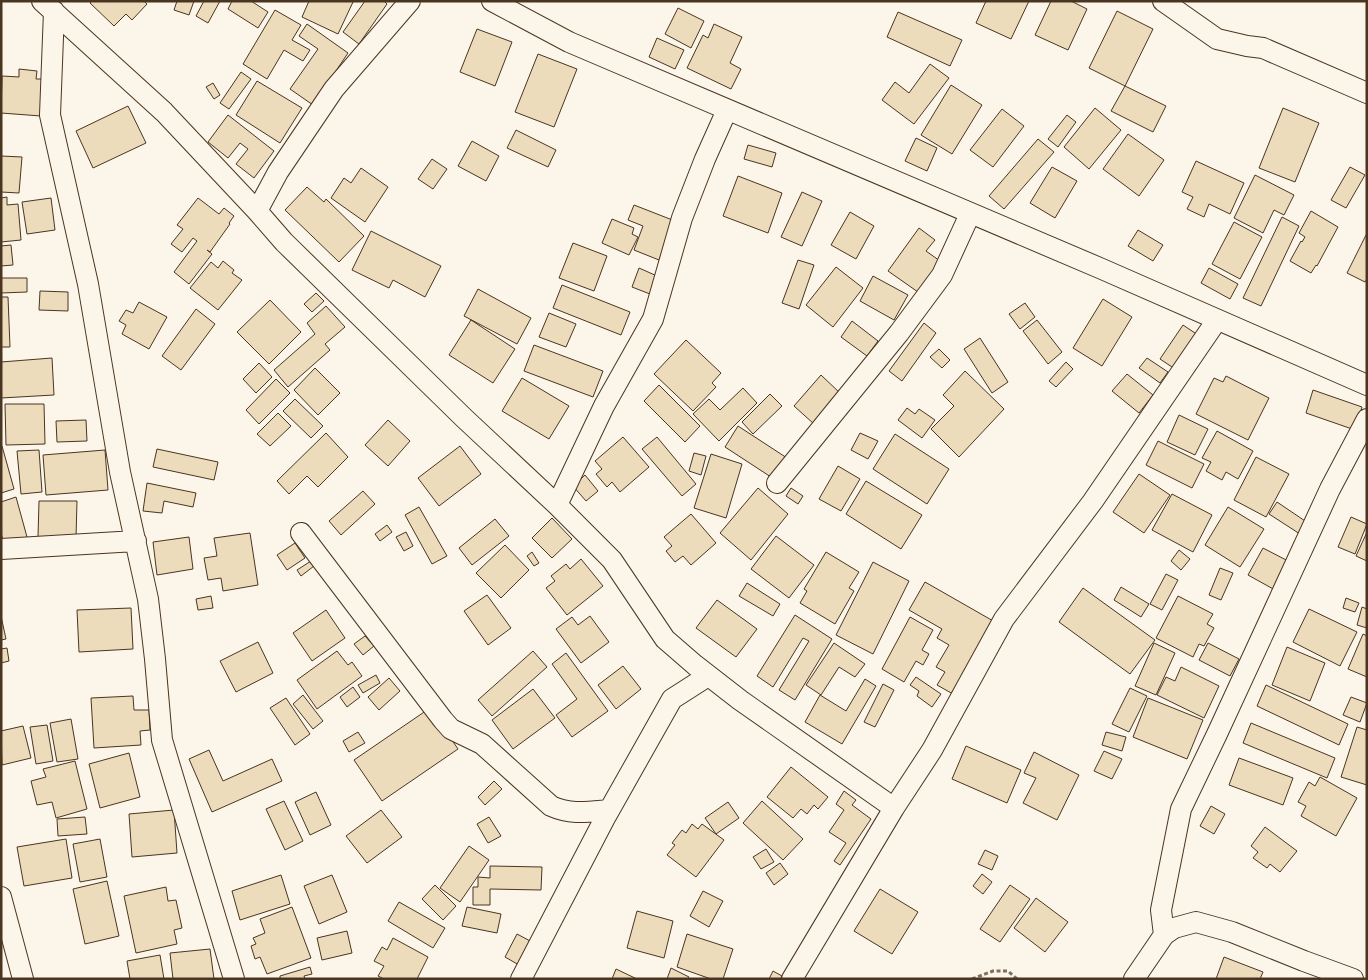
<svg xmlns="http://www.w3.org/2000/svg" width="1368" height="980" viewBox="0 0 1368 980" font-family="Rubik,sans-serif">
<rect width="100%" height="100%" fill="#fbf6e9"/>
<!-- building -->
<path fill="#ecdcbc" stroke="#4a3520" d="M92,1H144L147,4L132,20L126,14L114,26L90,3Z
M177,1H194L189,15L174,10Z
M204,1H220L208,23L196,16Z
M232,1H251L268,12L258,28L228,9Z
M309,1H350L353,2L338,34L302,17Z
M365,1H384L387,4L359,44L343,32Z
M986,1H1029L1011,39L976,23Z
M1051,1H1071L1087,9L1068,50L1035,35Z
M678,8L704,21L691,48L665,34Z
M275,10L301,25L292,40L310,50L303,61L284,50L267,79L243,64Z
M1117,11L1153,29L1125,86L1089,68Z
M898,12L962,40L950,66L887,37Z
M307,24L348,53L313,105L290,89L318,49L299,36Z
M714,24L742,37L730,63L741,69L731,89L687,68L703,35L708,38Z
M477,29L512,42L495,86L460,72Z
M657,38L684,50L675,69L649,57Z
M538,54L577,69L554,127L515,112Z
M930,64L949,78L914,124L882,100L895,82L909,93Z
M19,69L37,71L36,79H43L41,116L1,113L2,76L19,77Z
M241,72L251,79L229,109L220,103Z
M257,81L302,108L280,143L236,115Z
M213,83L220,95L214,99L206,87Z
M951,85L982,105L952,154L921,135Z
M1125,86L1166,106L1153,132L1111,111Z
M128,106L146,143L93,168L76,131Z
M1095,108L1121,130L1089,169L1064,147Z
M1283,108L1319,123L1295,182L1259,168Z
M1002,109L1024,126L993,167L970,150Z
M228,115L274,151L254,178L236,164L248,149L240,143L228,158L208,142Z
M1067,115L1076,122L1058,147L1048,139Z
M516,130L556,150L548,167L507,148Z
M1128,134L1164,160L1139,196L1103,169Z
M916,138L937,148L927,171L905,161Z
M1038,139L1054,152L1004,209L989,196Z
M472,141L499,156L486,181L458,166Z
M748,145L776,153L772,167L744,159Z
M1,156L22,157L19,193L1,192Z
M432,159L447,169L433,189L418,179Z
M1196,161L1244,183L1230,214L1209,204L1204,217L1187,209L1193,197L1182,192Z
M1052,167L1077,181L1055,218L1030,203Z
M1350,167L1365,175L1346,208L1331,200Z
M361,168L388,187L365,222L331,198L344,178L351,183Z
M1255,175L1294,195L1284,215L1274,210L1263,233L1234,218Z
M738,176L782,193L768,233L723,216Z
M307,187L324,202L326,199L364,236L339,262L285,210Z
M802,192L822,201L802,246L781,237Z
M7,197V205L18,204L21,240L1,242V198Z
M51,198L55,230L27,234L22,202Z
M198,198L219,214L224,208L234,216L229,223L230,224L210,252L207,250L212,254L189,284L174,272L197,241L193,238L182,252L171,244L183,229L177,225Z
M634,205L675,221L659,260L634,250L643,226L628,220Z
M1311,211L1338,227L1317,266L1316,265L1311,273L1290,261L1301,241L1302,242L1305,237L1299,233Z
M850,212L874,226L856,259L831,245Z
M1282,217L1299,226L1261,306L1243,298Z
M612,219L634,228L632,234L638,237L629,255L602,243Z
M1234,222L1262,237L1240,279L1212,264Z
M919,228L935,240L926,251L940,261L918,292L888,271Z
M1138,230L1163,245L1153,261L1128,246Z
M371,231L441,266L425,297L393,280L389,288L352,270Z
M1367,233V279L1365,282L1347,273Z
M573,243L607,256L594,291L559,278Z
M11,245L13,265L1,266V246Z
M798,260L814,265L799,309L782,303Z
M223,261L234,270L232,273L242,280L218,310L190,288L211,262L218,268Z
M836,267L863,288L833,327L806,305Z
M639,268L657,276L650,294L632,287Z
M1209,268L1238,284L1230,299L1201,283Z
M873,276L908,295L894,320L860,301Z
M1,278H27V292L1,293Z
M562,285L630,312L621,335L553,308Z
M478,289L531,318L517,344L464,316Z
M40,291L68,292V311L39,310Z
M316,293L324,301L312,312L304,304Z
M1,297H8L10,347H1Z
M1103,299L1132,317L1102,366L1073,348Z
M270,300L301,332L269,364L237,332Z
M139,302L167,317L149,349L122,334L126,325L119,321L126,310L133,313Z
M1025,303L1035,317L1020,329L1009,314Z
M326,306L345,327L325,344L330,350L288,387L274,370L315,334L307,323Z
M196,309L215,324L181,370L162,356Z
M549,313L576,324L566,347L539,337Z
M471,320L515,349L493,383L449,355Z
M1037,320L1062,352L1048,364L1023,331Z
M852,321L878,341L867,356L841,337Z
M924,323L936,333L902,381L889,371Z
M1183,325L1198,335L1175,369L1160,359Z
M980,338L1008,382L992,393L964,349Z
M686,340L721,373L712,383L716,387L693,411L654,374Z
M534,345L603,371L593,397L524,371Z
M939,349L950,360L942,368L930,357Z
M52,358L54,395L1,398V362Z
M1147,358L1168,372L1160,383L1139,368Z
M1066,362L1073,369L1056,387L1049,381Z
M259,363L272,377L256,393L243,379Z
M315,368L340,393L318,415L294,390Z
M965,371L1004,409L959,457L931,429L954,406L943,395Z
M1127,374L1153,395L1139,413L1112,391Z
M821,375L841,394L814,424L794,406Z
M1226,376L1269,398L1248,440L1196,414L1214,378L1223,382Z
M522,378L569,406L549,439L502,411Z
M276,379L290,393L259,424L246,410Z
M659,385L700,426L685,442L644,401Z
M743,388L757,403L719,441L693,414L709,399L720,410Z
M1313,390L1362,407L1355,430L1306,413Z
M770,394L782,406L753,434L742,422Z
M295,399L323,426L311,438L283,411Z
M5,404H44L45,444L6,445Z
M907,408L915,414L919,409L935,420L922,438L898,420Z
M278,413L291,426L270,446L257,434Z
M1179,415L1208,429L1195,455L1167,442Z
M86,420L87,441L57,442L56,421Z
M388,420L410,441L388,466L365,445Z
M738,426L787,458L774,479L725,447Z
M1217,431L1253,451L1238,479L1226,472L1222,480L1206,471L1211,462L1202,458Z
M326,433L348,457L318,487L307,476L289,494L277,481Z
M860,433L878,441L868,459L851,450Z
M895,434L949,469L927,504L873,469Z
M623,437L649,467L620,492L612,482L607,487L596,474L602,469L595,461Z
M657,437L696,484L682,496L642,449Z
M1158,441L1204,464L1192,488L1146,465Z
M1,446H2L14,489L1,493Z
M460,446L481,474L439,506L418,478Z
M157,449L218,462L214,480L153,467Z
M39,450L42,492L21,494L17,451Z
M105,450L108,490L46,495L43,455Z
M694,453L706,456L701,475L689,471Z
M711,454L742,464L726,518L694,508Z
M1256,457L1289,474L1266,517L1234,500Z
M838,466L860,479L841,511L819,499Z
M1139,474L1170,495L1144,533L1113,512Z
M585,475L598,491L586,501L573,486Z
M866,481L922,515L901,549L846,514Z
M147,483L196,493L193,507L164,501L162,513L143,511Z
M758,488L788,514L751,560L720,533Z
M791,488L803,496L798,504L786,496Z
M363,491L375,504L341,535L329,521Z
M1172,494L1212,515L1193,552L1152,530Z
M16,497L27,537L4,544L1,533V502Z
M39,501H77L76,538L38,537Z
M1277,502L1311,525L1303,536L1269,514Z
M419,507L447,556L432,564L405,515Z
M1228,507L1264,529L1240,567L1205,545Z
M691,514L716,543L691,565L683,556L675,562L666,551L672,546L664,537Z
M1351,517L1367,524L1355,554L1338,547Z
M552,518L572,539L552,558L532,538Z
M495,519L509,536L472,565L459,548Z
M387,525L392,532L380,541L375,534Z
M406,532L413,546L404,551L396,537Z
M1367,532V561L1356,556Z
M250,533L258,585L223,591L221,578L208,580L204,558L217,556L214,538Z
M776,536L814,565L789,598L751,569Z
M189,537L193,569L157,575L153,542Z
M295,543L305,558L287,570L277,555Z
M505,545L529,570L501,598L476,573Z
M1263,548L1290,562L1275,590L1248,575Z
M1179,550L1190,559L1181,570L1171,561Z
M532,552L539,563L534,566L527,556Z
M826,552L859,572L849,588L854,591L835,624L800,603L807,591L804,589Z
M581,559L603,586L567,615L546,588L555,581L551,576L566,564L570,569Z
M311,561L314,566L301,576L297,570Z
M873,562L909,581L873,654L836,635Z
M1220,568L1233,573L1221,600L1209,595Z
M1166,574L1178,580L1162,610L1150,604Z
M925,582L995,622L953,694L937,685L945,672L936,667L949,645L937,638L942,629L909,610Z
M747,583L780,604L773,616L739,596Z
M1121,587L1149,604L1141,617L1114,600Z
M1083,588L1155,640L1130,674L1059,622Z
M487,595L511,628L488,645L464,611Z
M211,596L213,608L198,610L196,599Z
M1178,596L1213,614L1207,624L1214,628L1204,646L1199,644L1193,657L1156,638Z
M1346,598L1359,603L1355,612L1343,608Z
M717,600L757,629L736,657L696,628Z
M1362,607L1367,609V628L1357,625Z
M131,608L133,649L79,652L77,610Z
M1309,609L1357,632L1340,666L1293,642Z
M326,610L345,638L312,661L293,633Z
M795,615L832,639L795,700L779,690L809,641L803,638L773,687L757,676Z
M1,616L6,639L1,640Z
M590,616L609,642L581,663L556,629L572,617L578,625Z
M910,617L933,630L922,650L929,654L923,665L916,661L904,682L882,669Z
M1363,634L1367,636V677L1348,669Z
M365,636L374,646L363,655L354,644Z
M258,642L273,673L236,692L220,661Z
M834,643L865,664L855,677L839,667L821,695L806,685Z
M1154,643L1175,653L1156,695L1135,686Z
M1208,643L1239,659L1230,676L1199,660Z
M1287,647L1325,663L1310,701L1272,685Z
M7,648L9,661L1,663V649Z
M337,651L348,665L352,662L362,676L317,709L297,680Z
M533,651L547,667L492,716L478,700Z
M566,653L608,711L572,737L556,715L577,699L552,664Z
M623,666L641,689L616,709L598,685Z
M1181,667L1219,686L1204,718L1157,695L1166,677L1175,681Z
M376,675L380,683L363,693L358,685Z
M916,677L941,694L932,707L917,696L919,691L910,685Z
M389,678L400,691L379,710L368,697Z
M865,679L876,686L842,744L805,722L820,695L846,711Z
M883,684L894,690L875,727L864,722Z
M1266,685L1348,724L1339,745L1257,706Z
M353,687L360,697L347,707L340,697Z
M1130,688L1147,696L1129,732L1112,724Z
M533,689L555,718L513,749L492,720Z
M303,695L323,721L313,729L293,704Z
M133,696L134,710H149L150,730L140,731L141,745L94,748L91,698Z
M1351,697L1367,703L1360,722L1343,715Z
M286,698L310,734L295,745L270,708Z
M1148,698L1203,720L1187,759L1133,737Z
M430,708L458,749L382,801L354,760Z
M71,719L78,759L57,762L50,723Z
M1251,723L1335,758L1327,778L1243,743Z
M47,725L53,761L36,764L30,727Z
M23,726L31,758L2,765L1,731Z
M1357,727L1367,730V785L1341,777Z
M358,732L365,743L349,752L343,741Z
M1106,732L1126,737L1122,751L1102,745Z
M966,746L1021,770L1007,803L952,779Z
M209,750L223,781L272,759L282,781L212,812L189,759Z
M1104,751L1122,759L1112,779L1094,771Z
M1034,752L1079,775L1057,820L1023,803L1036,778L1024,773Z
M129,753L140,797L100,808L89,764Z
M1239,758L1293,778L1283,805L1229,785Z
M75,761L87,809L56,818L52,802L37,805L31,781L46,777L43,769Z
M791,767L828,797L818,809L814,805L807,814L801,809L793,818L767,797Z
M1320,777L1357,798L1336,836L1301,816L1306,806L1298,802L1309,782L1315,786Z
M494,781L502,789L485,805L478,797Z
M844,791L856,800L852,805L871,819L840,865L834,861L846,843L829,832L844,810L836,804Z
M316,792L331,825L310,835L295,802Z
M284,801L303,841L285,850L266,809Z
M762,801L803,839L783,860L743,823Z
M728,802L739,818L716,834L705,818Z
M1211,806L1225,814L1214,834L1200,826Z
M174,810L177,853L132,857L129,814Z
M381,810L402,837L367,863L346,836Z
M85,817L87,834L58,836L57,819Z
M489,817L501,836L488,843L477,824Z
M692,824L698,829L702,824L724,840L696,877L667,855L675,845L672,843L682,830L686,833Z
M1265,827L1297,851L1280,872L1270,864L1267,868L1253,858L1258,852L1251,846Z
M66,839L72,878L24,886L17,847Z
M100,839L107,877L80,882L73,844Z
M469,846L489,860L460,902L440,888Z
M766,849L774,862L761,869L753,857Z
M985,850L998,856L992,870L978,864Z
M780,863L788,874L774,885L766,873Z
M490,866L542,867L541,890L490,889V905H473V887H478V877L490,878Z
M982,874L992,882L983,894L973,886Z
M281,875L290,904L240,920L232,891Z
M332,875L347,912L319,924L304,886Z
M107,881L119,936L85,944L73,889Z
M435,885L456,906L443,920L422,899Z
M1010,885L1030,899L1000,942L980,929Z
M166,887L168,901L176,900L182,928L174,930L177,944L136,953L124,896Z
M880,889L918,912L892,954L854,931Z
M703,891L723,901L709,927L690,916Z
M1036,898L1068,922L1045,952L1014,928Z
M399,902L445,928L433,948L388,921Z
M292,907L311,958L267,974L260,957L255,959L251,946L256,944L253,938L265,933L260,919Z
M467,907L501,914L497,933L462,926Z
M637,911L673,921L664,958L627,948Z
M347,931L352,953L322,960L317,938Z
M517,934L532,942L519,965L505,957Z
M687,934L733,949L723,979H711L677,967Z
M393,938L428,957L417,979H384L378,976L384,966L374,961L382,947L387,950Z
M210,949L214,979H173L170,953Z
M160,955L164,979H130L127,961Z
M1224,957L1263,972L1260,979H1216Z
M310,967L312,974L304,976L305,979H280V976Z
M671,968L689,977L688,979H667Z
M616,969L637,979H612Z
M773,971L782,976L780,979H769Z"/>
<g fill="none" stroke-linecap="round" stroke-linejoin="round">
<defs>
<path id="minor" d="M42,1L164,112L257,211L284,242L464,418L557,505L612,560L665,639L695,665L740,700L894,808
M492,1L569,42L1102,269L1367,385
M1163,1L1217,39L1247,46L1263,48L1367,93
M54,11L50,115L88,284L120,472L148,599L155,659L162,740L234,979
M257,211L278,172L334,89L410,1
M777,483L899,333L942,275L970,214
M557,505L604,406L653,319L682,218L705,159L727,110
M301,533L443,720L451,729L482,744L551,806C571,815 587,812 609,810
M1,549L136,541
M1,897L23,979
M1164,935L1161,910L1181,809L1217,734L1330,489L1367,419
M521,979L606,816L672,699L708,676
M792,979L894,808L932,750L1004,619L1093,501L1217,320
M1134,979L1164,935L1174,928L1196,922L1232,932L1304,961L1353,979"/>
</defs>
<!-- minor casing -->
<use href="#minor" stroke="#4a3520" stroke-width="22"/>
<!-- path -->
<path stroke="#7f6f5c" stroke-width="3" stroke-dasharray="4 2.5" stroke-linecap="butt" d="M972,979L993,971H1008L1017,979"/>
<!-- minor -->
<use href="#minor" stroke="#fbf6e9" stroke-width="20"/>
</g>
<!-- border -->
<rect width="1368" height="980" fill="none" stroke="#4a3520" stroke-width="5"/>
</svg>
